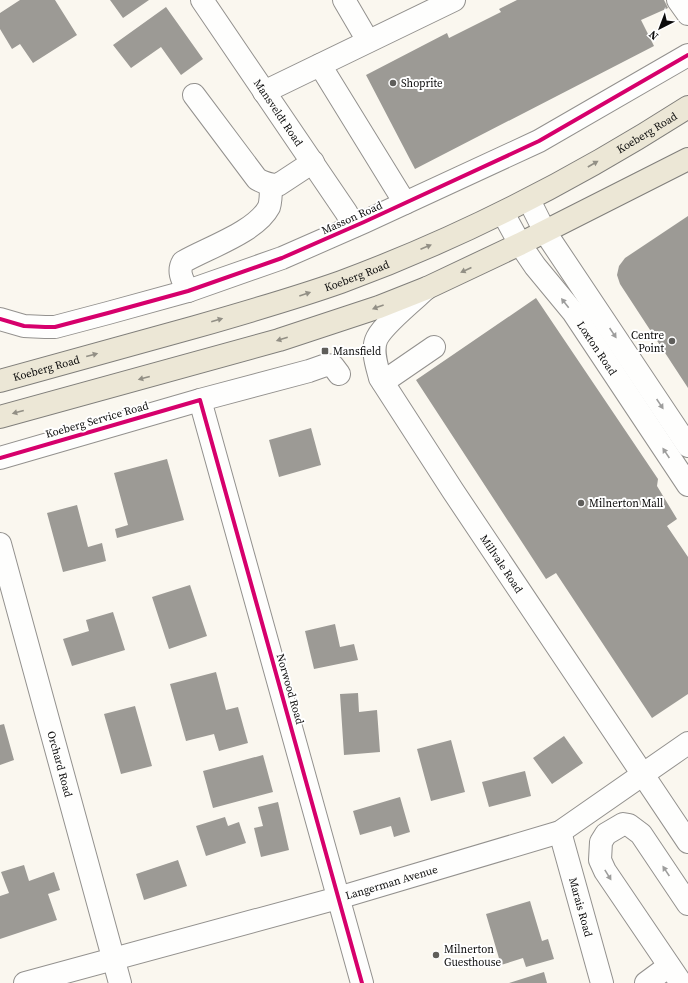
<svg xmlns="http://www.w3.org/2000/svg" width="688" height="983" viewBox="0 0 688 983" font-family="'Source Serif 4',serif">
<rect width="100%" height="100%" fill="#faf7ef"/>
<!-- building -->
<path fill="#9c9a95" d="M20,0H55L77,35L33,63L20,44L12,49L0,29V13Z
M110,0H149L123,18Z
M517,0H664L668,8L641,20L654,46L415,169L366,75L447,33L449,38L501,12L499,9Z
M166,7L203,59L181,75L161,47L131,68L113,45Z
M688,216V388L620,284L617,275L619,266L625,258Z
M536,298L658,479L657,486L677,519L667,526L688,557V694L652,718L556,573L546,579L416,380Z
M311,428L321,465L279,477L269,440Z
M167,459L184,520L117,538L115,529L128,525L114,473Z
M77,505L88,547L102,543L106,561L63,572L47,513Z
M190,585L207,636L169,649L152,597Z
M113,612L125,650L72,666L63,639L89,631L86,620Z
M335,624L340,647L354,644L358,660L314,669L305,631Z
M216,672L226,710L238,707L248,743L219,751L214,734L186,741L170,684Z
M358,693L359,712L377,710L380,752L344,755L340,694Z
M135,706L152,766L121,774L104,714Z
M4,724L14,760L0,765V725Z
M564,736L583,763L552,784L533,758Z
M451,740L465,792L431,801L417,749Z
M263,755L273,792L213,808L203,771Z
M525,771L531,796L489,807L482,782Z
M400,797L410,832L394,837L391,826L360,835L353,811Z
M278,802L289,850L261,857L254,828L263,826L258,807Z
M225,817L228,826L239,822L246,843L206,856L196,826Z
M178,860L187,886L144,900L136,874Z
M24,865L29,881L54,872L60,890L48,894L57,920L0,939V896L9,893L1,872Z
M530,901L542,941L548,939L554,959L526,967L523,958L501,965L486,914Z
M544,972L547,983H509Z"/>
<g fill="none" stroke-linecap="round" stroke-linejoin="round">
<defs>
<g id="minor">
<path id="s1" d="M202,0L346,212L354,226"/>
<path d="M344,0L368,41"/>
<path d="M678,0L688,14"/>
<path d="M320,65L405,203"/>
<path d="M264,92L454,0"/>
<path d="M194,95L257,179C264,183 269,185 278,185L313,162"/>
<path d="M529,200L545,232L688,446"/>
<path id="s2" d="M503,213L520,244L535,266L573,312L688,485"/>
<path id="s3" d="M427,288C415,299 384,324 377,338C371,350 377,366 380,378L453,491L688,842"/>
<path d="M188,291C183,281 177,272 183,262C207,248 256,232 269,207C271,201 271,192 271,185"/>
<path d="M0,319L24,326L45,327H55L108,313L188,291L282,258L364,222L539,141L688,55"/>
<path d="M383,382L434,347"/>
<path d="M200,400L362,983"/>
<path d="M0,458L200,400L309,371L326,365L333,366L339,374"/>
<path id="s4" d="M0,544L120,983"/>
<path id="s5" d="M560,832L602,983"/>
<path id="s6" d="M25,983L338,898L560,832L688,743"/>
<path d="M646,983L669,966"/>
<path d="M681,983L605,871L600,860L601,842L606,834L623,824L629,825L641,834L688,904"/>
</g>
<g id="major">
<path id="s7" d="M0,381C65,363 130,345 195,327C244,313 293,299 341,282C463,237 579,177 688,107"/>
<path d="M0,417L279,340L379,307L427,288L520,244L688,159"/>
</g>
</defs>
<!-- minor casing -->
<use href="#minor" stroke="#93918e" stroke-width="24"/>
<!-- major casing -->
<use href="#major" stroke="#807f7b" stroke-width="24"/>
<!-- minor -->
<use href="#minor" stroke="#fefefd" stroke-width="22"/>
<!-- major -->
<use href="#major" stroke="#ece7d6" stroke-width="22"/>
<defs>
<path id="cycleway" d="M0,319L24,326L45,327H55L108,313L188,291L282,258L364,222L539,141L688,55
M0,458L200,400L362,983"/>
</defs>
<!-- cycleway casing -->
<use href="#cycleway" stroke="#fff" stroke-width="6"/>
<!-- cycleway -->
<use href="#cycleway" stroke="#d6006c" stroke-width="4"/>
</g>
<!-- one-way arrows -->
<defs><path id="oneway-solid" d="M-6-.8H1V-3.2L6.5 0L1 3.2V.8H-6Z"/></defs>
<g fill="#928f85">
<use href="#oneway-solid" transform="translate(593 164) rotate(-30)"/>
<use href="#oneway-solid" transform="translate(426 247) rotate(-23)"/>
<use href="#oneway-solid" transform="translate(466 270) rotate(155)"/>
<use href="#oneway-solid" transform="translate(305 294) rotate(-19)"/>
<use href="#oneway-solid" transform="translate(378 307) rotate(160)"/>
<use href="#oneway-solid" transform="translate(217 320) rotate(-16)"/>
<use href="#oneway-solid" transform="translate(282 339) rotate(163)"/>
<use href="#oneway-solid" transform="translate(92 355) rotate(-15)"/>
<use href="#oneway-solid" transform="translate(144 378) rotate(165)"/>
<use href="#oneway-solid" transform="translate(18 412) rotate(165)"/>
</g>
<g fill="#9d9d9c">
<use href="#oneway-solid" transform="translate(565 303) rotate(-128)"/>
<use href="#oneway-solid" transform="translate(613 333) rotate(56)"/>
<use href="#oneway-solid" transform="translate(660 404) rotate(56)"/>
<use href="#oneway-solid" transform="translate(666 453) rotate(-124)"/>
<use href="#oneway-solid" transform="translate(666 871) rotate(-124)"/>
<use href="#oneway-solid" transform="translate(608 875) rotate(58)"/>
</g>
<!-- markers -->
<g fill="#5f5e5b" stroke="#fff" stroke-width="1.5">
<circle cx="393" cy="83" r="4"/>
<circle cx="672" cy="341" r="4"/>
<rect x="321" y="347" width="8" height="8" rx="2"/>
<circle cx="581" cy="503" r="4"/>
<circle cx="436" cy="955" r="4"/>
</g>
<g text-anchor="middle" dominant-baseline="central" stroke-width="4" stroke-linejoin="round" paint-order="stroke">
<!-- poi labels -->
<g font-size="11" fill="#0b0b0b" stroke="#fff" text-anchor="start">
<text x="401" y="83">Shoprite</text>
<text x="664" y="335" text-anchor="end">Centre<tspan x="664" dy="13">Point</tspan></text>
<text x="333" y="351">Mansfield</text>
<text x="589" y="503">Milnerton Mall</text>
<text x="444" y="949">Milnerton<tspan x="444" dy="13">Guesthouse</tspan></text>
</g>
<!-- street labels -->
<g font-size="11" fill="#0b0b0b" stroke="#fff">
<text stroke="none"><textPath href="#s1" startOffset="136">Mansveldt Road</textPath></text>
<text stroke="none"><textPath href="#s7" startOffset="696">Koeberg Road</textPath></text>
<text transform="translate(352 218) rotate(-24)">Masson Road</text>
<text stroke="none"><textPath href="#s7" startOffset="372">Koeberg Road</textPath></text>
<text stroke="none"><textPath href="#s2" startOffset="165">Loxton Road</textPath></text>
<text stroke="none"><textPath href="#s7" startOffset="48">Koeberg Road</textPath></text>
<text transform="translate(97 420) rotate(-16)">Koeberg Service Road</text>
<text stroke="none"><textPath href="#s3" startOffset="334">Millvale Road</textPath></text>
<text transform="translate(290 689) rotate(74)">Norwood Road</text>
<text stroke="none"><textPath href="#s4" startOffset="228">Orchard Road</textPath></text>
<text stroke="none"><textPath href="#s6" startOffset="380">Langerman Avenue</textPath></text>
<text stroke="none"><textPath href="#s5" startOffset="78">Marais Road</textPath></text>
</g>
</g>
<!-- north arrow -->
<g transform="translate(660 28) rotate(222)" stroke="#ffffff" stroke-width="3" paint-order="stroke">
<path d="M0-3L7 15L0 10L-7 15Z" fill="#0b0b0b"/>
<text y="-6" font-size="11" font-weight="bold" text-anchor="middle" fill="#0b0b0b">N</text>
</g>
</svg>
